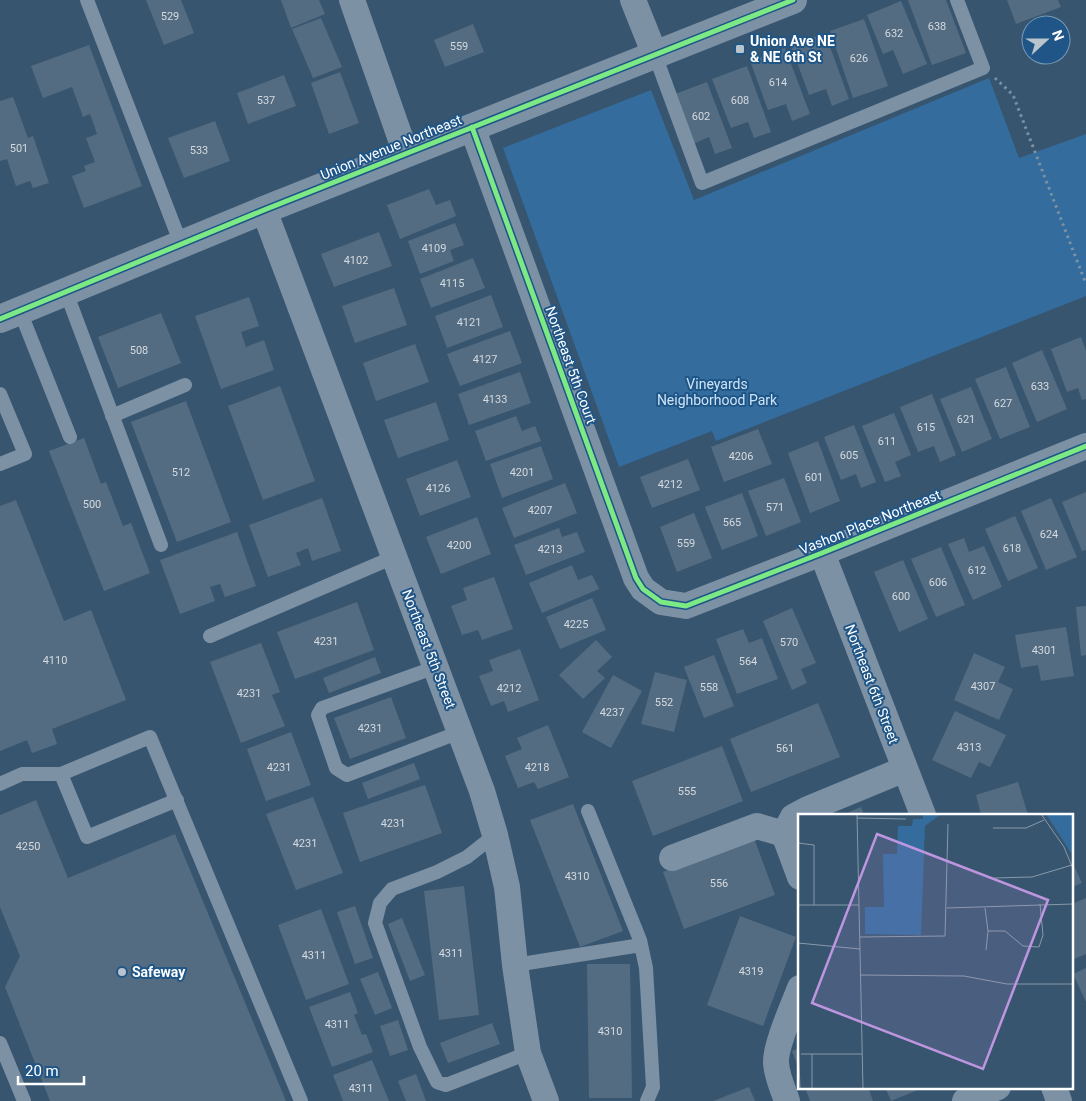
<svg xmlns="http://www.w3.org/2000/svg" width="1086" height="1101" viewBox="0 0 1086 1101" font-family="Roboto,sans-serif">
<rect width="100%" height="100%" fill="#37556f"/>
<!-- green -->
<path fill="#336c9d" d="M989,78L1019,158L1086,134V296L716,441L712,431L619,467L503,148L651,90L694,200Z"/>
<!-- building -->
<path fill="#546c81" d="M146,0H181L194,33L164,45Z
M281,0H319L325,14L291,28Z
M908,0H946L966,53L932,65Z
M1007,0H1058L1061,7L1016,24Z
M901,1L927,64L903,74L893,50L883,54L867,15Z
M321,18L342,67L313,78L292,29Z
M864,19L888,86L853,98L830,31Z
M473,24L484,52L445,67L434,40Z
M825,33L849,99L832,106L826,89L809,95L791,46Z
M89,45L142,186L84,208L72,176L86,171L84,166L95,162L86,138L97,134L90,114L83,117L72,87L43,98L31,66Z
M785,48L810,114L792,121L786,104L768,110L750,61Z
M747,66L771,132L754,138L748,122L731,128L712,79Z
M340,72L359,123L329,134L311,83Z
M284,75L296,106L248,124L237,93Z
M707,82L732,148L715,154L709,137L693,144L675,94Z
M13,97L28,138L33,136L49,183L33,188L30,181L16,186L7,159L0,161V101Z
M215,121L230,161L184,178L168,138Z
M429,189L436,205L450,200L456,216L400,239L387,205Z
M455,223L464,245L450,250L454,261L420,274L408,241Z
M379,232L392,266L334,287L321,254Z
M473,258L485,288L431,308L420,279Z
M394,288L407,325L355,343L342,306Z
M491,295L503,327L447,348L435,316Z
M249,297L259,326L241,332L246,347L264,340L274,370L221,389L195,316Z
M161,313L181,363L118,388L98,337Z
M510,331L522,363L460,386L447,354Z
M1081,337L1086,351V399L1082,400L1078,388L1067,392L1051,349Z
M415,344L429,382L376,401L363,363Z
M1042,350L1067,409L1037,422L1012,363Z
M1006,367L1030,427L1000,439L975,379Z
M520,372L531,403L469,425L458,394Z
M280,386L315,481L263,500L228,406Z
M971,387L992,439L962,452L940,399Z
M932,394L956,455L940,462L934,446L918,452L900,407Z
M186,401L231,522L177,542L131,422Z
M436,402L449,440L398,458L384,420Z
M894,413L911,455L895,462L901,476L885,482L862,426Z
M516,416L522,431L535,426L541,441L486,461L475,431Z
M854,425L876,482L861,488L856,474L841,480L824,437Z
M758,429L772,464L724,482L711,447Z
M84,438L101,484L106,482L123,526L131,523L150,573L104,591L49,451Z
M818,441L840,501L810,513L788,453Z
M541,446L553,479L502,498L490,464Z
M688,459L700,490L652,508L640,477Z
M457,460L471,497L420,516L406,479Z
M784,478L801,522L766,536L748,491Z
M565,483L577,513L514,538L502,508Z
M1086,492V550L1082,551L1062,502Z
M742,493L758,536L722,550L705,507Z
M322,498L341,551L312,561L308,548L296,553L301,565L268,577L249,525Z
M1051,498L1077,557L1046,570L1021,511Z
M16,500L64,621L91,610L126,700L52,729L57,744L32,753L27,740L0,751V506Z
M694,513L712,558L677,572L660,527Z
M1015,516L1038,568L1008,581L985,529Z
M477,517L491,554L441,574L426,537Z
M559,528L562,537L577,532L585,552L526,575L514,545Z
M237,532L256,586L225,597L220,584L210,587L215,601L180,614L160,560Z
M964,538L969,552L984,546L1002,587L973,600L948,544Z
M941,547L965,605L936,617L911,559Z
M903,560L928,619L899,632L874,572Z
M572,565L578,580L592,575L599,589L542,613L529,583Z
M494,577L513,629L482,640L478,630L462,635L451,606L467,600L463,588Z
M592,598L606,630L560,649L546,617Z
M357,602L374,650L295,679L277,632Z
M1086,606V655L1081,656L1076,607Z
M792,608L816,663L801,669L807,683L792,690L763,621Z
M1066,627L1074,676L1041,681L1038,665L1021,668L1015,635Z
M743,629L749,643L762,638L778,679L737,694L716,639Z
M596,640L612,657L597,671L605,678L583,699L559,675Z
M261,643L280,692L272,695L285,726L241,743L210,662Z
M520,649L539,700L508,712L504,701L491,706L479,676L493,671L489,660Z
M974,653L1005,667L998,682L1013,689L999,720L954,700Z
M714,655L734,706L704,718L684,667Z
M375,657L381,673L329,693L323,678Z
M655,672L687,680L674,732L641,724Z
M613,675L642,691L611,748L582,732Z
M391,697L406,738L350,759L334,718Z
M818,703L840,757L751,792L730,739Z
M955,711L1006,735L990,767L979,762L971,778L932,760Z
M548,725L569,777L538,789L534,782L518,788L505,756L522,749L517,738Z
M291,732L311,785L266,801L247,749Z
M722,746L743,801L653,836L632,781Z
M414,763L420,779L368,799L362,783Z
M1018,782L1028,815H981L976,795Z
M425,785L442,833L360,862L343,813Z
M313,797L343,873L296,890L266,814Z
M36,800L68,878L175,834L286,1101H50L5,987L20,956L0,907V815Z
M573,804L623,931L580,947L530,820Z
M861,807L864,815H842Z
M754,838L775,895L684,929L663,872Z
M1072,861L1082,883L1072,887Z
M464,886L479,1015L439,1020L424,891Z
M1086,898V954L1072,960V904Z
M355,906L373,958L355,964L337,912Z
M321,909L349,984L306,1000L278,925Z
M740,916L796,937L763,1026L707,1005Z
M402,918L425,975L410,981L388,924Z
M587,964H630L632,1098H589Z
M1086,968V1002L1073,974Z
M378,972L392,1008L375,1015L360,979Z
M350,992L358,1013L354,1015L362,1035L366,1034L373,1052L332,1067L309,1007Z
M398,1020L408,1050L390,1056L380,1026Z
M492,1023L500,1044L448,1063L440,1043Z
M800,1048V1072L792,1051Z
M372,1060L389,1101H343L333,1075Z
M416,1074L426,1101H406L398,1081Z
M749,1087L755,1101H713Z
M805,1087H868L873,1101H810Z
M885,1087H925L891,1101Z"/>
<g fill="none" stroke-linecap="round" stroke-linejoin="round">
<!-- path -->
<path stroke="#7d91a5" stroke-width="3" stroke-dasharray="2.5 4" stroke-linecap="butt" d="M995,78L1013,95L1086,284"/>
<!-- service -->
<path stroke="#7d91a5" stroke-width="14" d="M87,0L181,244
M655,55L702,183L983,68L957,0
M66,292L161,545
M20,311L70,437
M0,394L25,454L0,464
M112,416L185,385
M210,636L394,557
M436,667L322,708L318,715L336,768L347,775L460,732
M61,774L87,837L177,800
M0,784L22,774H61L150,737L301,1101
M588,811L640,940L646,968L653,1087L647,1101
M495,835L467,857L437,872L392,889L380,903L375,923L420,1047L437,1082L446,1085L528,1053
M515,965L641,945
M0,1043L24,1101"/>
<!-- minor -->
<path stroke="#7d91a5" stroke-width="26" d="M352,0L406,154
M633,0L655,55
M472,127L636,578L643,589L661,602L686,606L822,553L1086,446
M264,210L482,791L495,835L507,887L515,965L528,1053L546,1101
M822,553L923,815
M784,834L800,877
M672,858L757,826L784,834L793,817L808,809L905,769
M1054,1087L1059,1101
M787,1101C783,1089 777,1077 776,1063C775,1046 793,1006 800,988
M965,1101L998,1087"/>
<!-- tertiary -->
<path stroke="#7d91a5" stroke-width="28" d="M0,319L264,210L793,0"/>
<defs>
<path id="cycleway" d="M472,127L636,578L643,589L661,602L686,606L822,553L1086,446
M0,319L264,210L793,0"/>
</defs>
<!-- cycleway casing -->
<use href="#cycleway" stroke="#1f5687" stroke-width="8"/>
<!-- cycleway -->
<use href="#cycleway" stroke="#7ce984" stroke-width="5"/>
</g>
<!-- markers -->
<g fill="#b9c4cd" stroke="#1f5687" stroke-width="2">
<rect x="735" y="44" width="10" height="10" rx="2.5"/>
<circle cx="122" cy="972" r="5"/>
</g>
<g text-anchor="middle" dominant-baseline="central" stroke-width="4" stroke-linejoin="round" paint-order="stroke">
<!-- number labels -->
<g font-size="11" fill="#d4dae0">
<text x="170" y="16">529</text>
<text x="937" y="26">638</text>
<text x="894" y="33">632</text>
<text x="459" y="46">559</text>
<text x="859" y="58">626</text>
<text x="778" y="82">614</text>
<text x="266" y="100">537</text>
<text x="740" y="100">608</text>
<text x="701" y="116">602</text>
<text x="19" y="148">501</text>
<text x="199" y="150">533</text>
<text x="434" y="248">4109</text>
<text x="356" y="260">4102</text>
<text x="452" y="283">4115</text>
<text x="469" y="322">4121</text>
<text x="139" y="350">508</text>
<text x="485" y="359">4127</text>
<text x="1040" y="386">633</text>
<text x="495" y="399">4133</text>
<text x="1003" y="403">627</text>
<text x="966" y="419">621</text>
<text x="926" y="427">615</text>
<text x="887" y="441">611</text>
<text x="849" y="455">605</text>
<text x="741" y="456">4206</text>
<text x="181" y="472">512</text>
<text x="522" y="472">4201</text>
<text x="814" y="477">601</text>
<text x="670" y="484">4212</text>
<text x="438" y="488">4126</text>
<text x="92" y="504">500</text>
<text x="775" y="507">571</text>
<text x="540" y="510">4207</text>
<text x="732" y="522">565</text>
<text x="1049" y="534">624</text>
<text x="686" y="543">559</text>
<text x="459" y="545">4200</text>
<text x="1012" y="548">618</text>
<text x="550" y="549">4213</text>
<text x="977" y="570">612</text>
<text x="938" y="582">606</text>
<text x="901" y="596">600</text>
<text x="576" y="624">4225</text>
<text x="326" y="641">4231</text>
<text x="789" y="642">570</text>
<text x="1044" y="650">4301</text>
<text x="55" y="660">4110</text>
<text x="748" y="661">564</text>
<text x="983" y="686">4307</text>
<text x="709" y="687">558</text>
<text x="509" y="688">4212</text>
<text x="249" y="693">4231</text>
<text x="664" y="702">552</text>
<text x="612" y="712">4237</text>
<text x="370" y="728">4231</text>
<text x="969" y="747">4313</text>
<text x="785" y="748">561</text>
<text x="279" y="767">4231</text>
<text x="537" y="767">4218</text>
<text x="687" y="791">555</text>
<text x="393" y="823">4231</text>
<text x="305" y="843">4231</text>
<text x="28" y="846">4250</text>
<text x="577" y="876">4310</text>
<text x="719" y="883">556</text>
<text x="451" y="953">4311</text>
<text x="314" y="955">4311</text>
<text x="751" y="971">4319</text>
<text x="337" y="1024">4311</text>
<text x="610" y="1031">4310</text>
<text x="361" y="1088">4311</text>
</g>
<!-- poi labels -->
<g font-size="14" font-weight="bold" fill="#fff" stroke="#1f5687" text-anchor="start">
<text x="750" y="41">Union Ave NE<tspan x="750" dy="16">&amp; NE 6th St</tspan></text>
<text x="132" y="972">Safeway</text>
</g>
<!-- street labels -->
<g font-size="14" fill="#fff" stroke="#1f5687">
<text transform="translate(391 147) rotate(-22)">Union Avenue Northeast</text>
<text transform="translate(571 365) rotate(70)">Northeast 5th Court</text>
<text transform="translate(870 522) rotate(-22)">Vashon Place Northeast</text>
<text transform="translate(429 649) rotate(69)">Northeast 5th Street</text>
<text transform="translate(872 684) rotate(69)">Northeast 6th Street</text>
</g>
<!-- park labels -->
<g font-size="14" fill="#cde4f8" stroke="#1f5687">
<text x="717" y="384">Vineyards<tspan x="717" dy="16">Neighborhood Park</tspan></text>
</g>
</g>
<!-- overview -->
<g transform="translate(798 814)">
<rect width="275" height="275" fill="#37556f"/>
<path d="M125,0H143L127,12L123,121L67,120V93H86L85,40H99L100,12H114L115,5H125ZM248,0H275V39H273Z" fill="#336c9d"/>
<path fill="none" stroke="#8799a9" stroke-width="1" d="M59,0L65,275M243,0L266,33L275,55M59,4L108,5M195,14H228L246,6M0,29L16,31V91M196,64L234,63L274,51M0,91H61M149,94L275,90M187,94L190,117L188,136M190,117H207L225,132L241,133L245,121L242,90M62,123L147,122L150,10M0,129L62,135M62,161L166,162L209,170H275M0,221L2,275M3,240H64M14,275V240"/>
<path fill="#bd96df" fill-opacity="0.15" stroke="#bd96df" stroke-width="2.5" d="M79,20L250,86L185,255L14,189Z"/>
<rect width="275" height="275" fill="none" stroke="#fff" stroke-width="2.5"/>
</g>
<!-- north arrow -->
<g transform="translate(1046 40) rotate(69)"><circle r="24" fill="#1f5687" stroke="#799ab7"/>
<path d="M0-4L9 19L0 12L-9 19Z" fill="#b9c4cd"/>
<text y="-8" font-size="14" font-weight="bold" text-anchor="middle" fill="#ffffff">N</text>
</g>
<!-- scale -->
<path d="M18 1076v8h66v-8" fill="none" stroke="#ffffff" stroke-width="2.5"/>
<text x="25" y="1076" font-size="15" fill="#ffffff" stroke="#1f5687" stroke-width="4" paint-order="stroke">20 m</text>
</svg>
